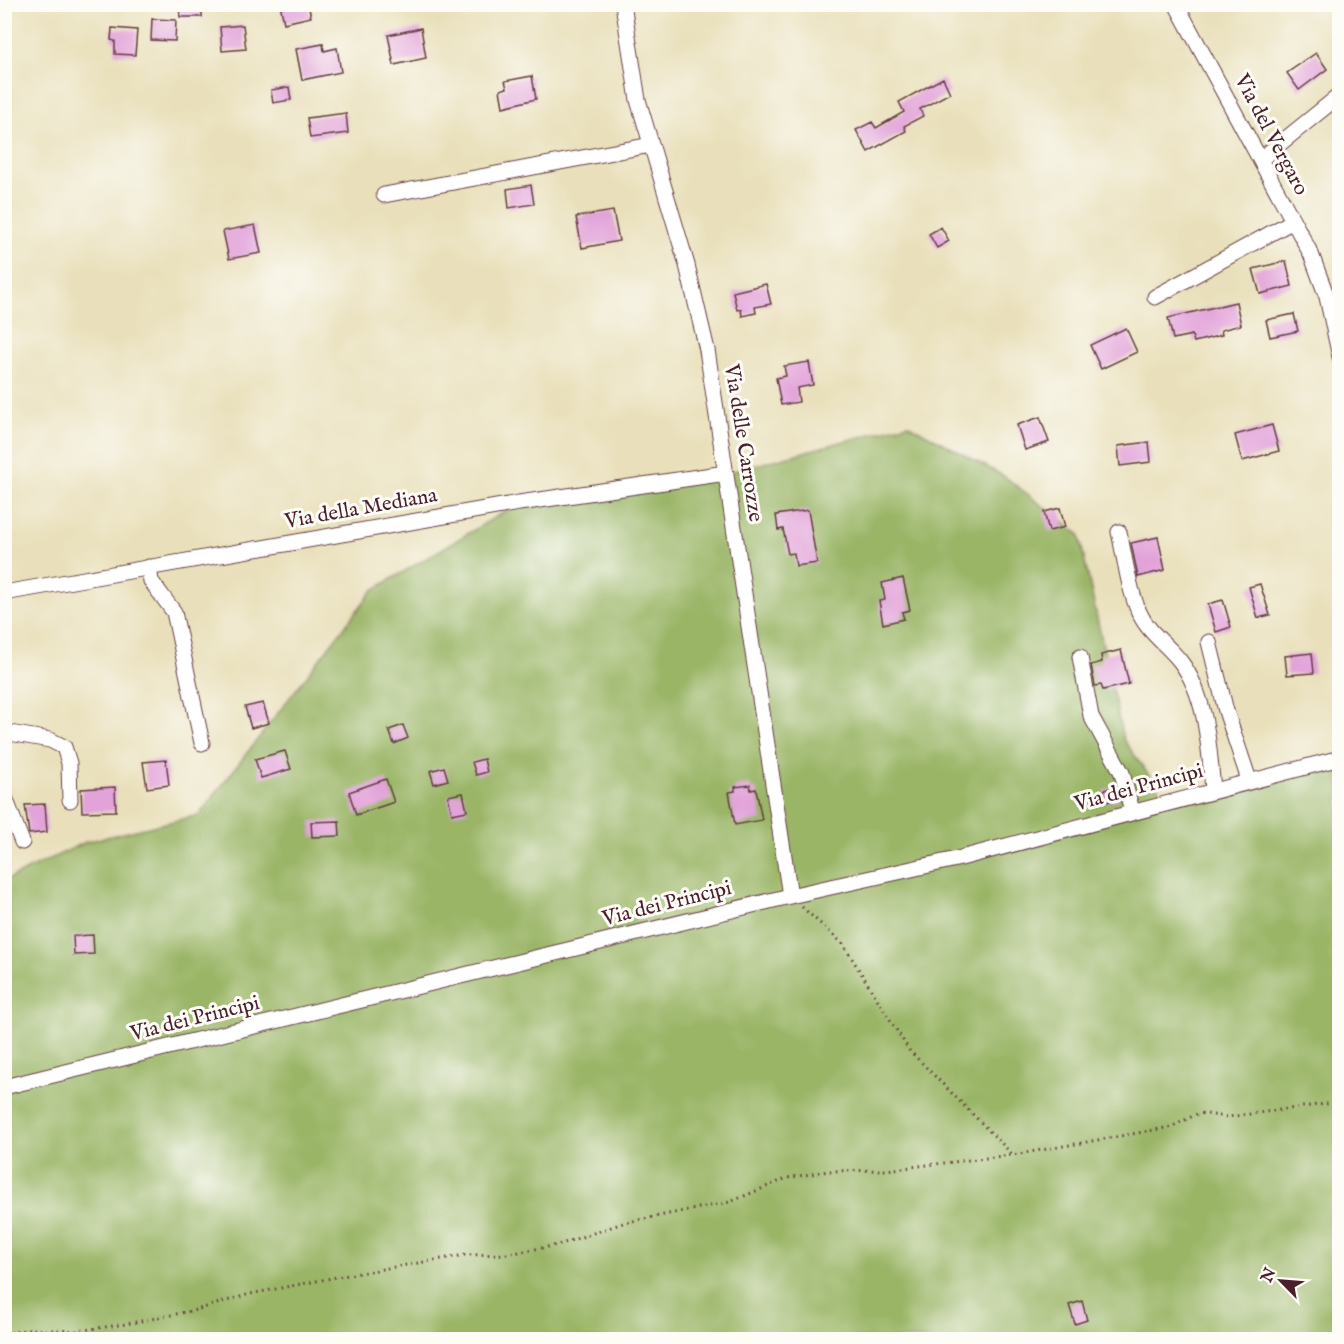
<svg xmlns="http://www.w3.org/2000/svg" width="1344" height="1344" viewBox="0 0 1344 1344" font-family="'IM FELL English',serif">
<rect width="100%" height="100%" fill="#fdfcf7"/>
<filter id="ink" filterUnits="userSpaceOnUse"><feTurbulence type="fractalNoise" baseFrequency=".0167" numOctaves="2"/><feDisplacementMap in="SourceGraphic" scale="12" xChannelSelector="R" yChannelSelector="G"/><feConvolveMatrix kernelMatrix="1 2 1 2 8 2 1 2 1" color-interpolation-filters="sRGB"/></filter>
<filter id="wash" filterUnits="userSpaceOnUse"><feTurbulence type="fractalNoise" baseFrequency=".008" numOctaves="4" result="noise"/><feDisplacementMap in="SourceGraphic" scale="24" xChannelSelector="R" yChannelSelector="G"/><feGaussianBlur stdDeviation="1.35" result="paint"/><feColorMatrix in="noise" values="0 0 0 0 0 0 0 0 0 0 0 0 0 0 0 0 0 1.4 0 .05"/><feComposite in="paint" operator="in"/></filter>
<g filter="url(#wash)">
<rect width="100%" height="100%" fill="#e9e0bb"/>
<!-- forest -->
<path fill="#9ab566" stroke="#726a48" stroke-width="1.5" d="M908,424L1005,477L1079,534L1123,739L1167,801L1339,758V1339H5L4,881L86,842L199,815L373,590L519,503L726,473Z"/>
<g id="blocks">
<!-- building -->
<path fill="#e2a3d9" d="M280,4H308L311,17L284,23Z
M179,5H202V17H180Z
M152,19L176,20L175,41L151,40Z
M243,25L246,49L222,51L220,27Z
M112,28L137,30L135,55L115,54V41L111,40Z
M421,28L426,58L394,65L388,35Z
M323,44L324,51L337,48L341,72L302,80L296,49Z
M1316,53L1327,69L1299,90L1287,73Z
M532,76L536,99L503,107L500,90L507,88L505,81Z
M943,78L950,93L920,109L923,116L904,126L906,131L868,152L856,130L872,122L876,128L904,112L899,102Z
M289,87L291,100L273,103L271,90Z
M346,113L348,133L310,138L307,118Z
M531,185L534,204L509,208L507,189Z
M613,211L619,241L582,248L576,217Z
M255,225L261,253L229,259L223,231Z
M941,227L949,241L937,248L929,234Z
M1286,261L1292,286L1260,294L1253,269Z
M766,284L771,304L755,307L756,313L742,316L741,309L737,310L733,292Z
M1236,302L1241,325L1221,330L1222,335L1194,342L1192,335L1173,339L1168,318Z
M1294,314L1298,331L1270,337L1266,320Z
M1126,328L1137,352L1101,369L1090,345Z
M809,362L813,385L797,388L799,402L781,405L776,378L786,376L784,366Z
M1040,417L1049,442L1025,450L1017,425Z
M1272,425L1279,451L1242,461L1235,435Z
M1149,442L1151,462L1120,466L1118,446Z
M1060,508L1065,527L1049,531L1044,512Z
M808,510L817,563L796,566L794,553L788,554L783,529L778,530L776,515Z
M1158,537L1165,570L1138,577L1131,543Z
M903,578L910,610L902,612L904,619L883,624L879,601L885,600L882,583Z
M1260,584L1270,615L1258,618L1249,587Z
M1223,600L1231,627L1216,632L1208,604Z
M1121,650L1129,684L1103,690L1101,685L1095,686L1091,665L1102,662L1101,655Z
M1312,653L1314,673L1287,675L1285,656Z
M263,703L269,723L251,728L245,707Z
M403,725L408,738L394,744L389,730Z
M285,751L291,769L261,778L255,759Z
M484,759L487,772L476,775L472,762Z
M166,760L169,785L147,788L143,762Z
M444,767L448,780L434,784L430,771Z
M386,779L394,802L356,815L349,792Z
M750,785L751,790L756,789L762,820L735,825L729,792L735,791V787Z
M115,787L116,811L82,812L81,789Z
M1116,787L1119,799L1106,802L1104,790Z
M463,793L467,811L452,814L448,796Z
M45,804L47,832L29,834L25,805Z
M339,821L340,836L312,837L311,822Z
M93,935L94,954L74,955L73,936Z
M1082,1301L1087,1320L1075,1324L1069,1305Z"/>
</g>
</g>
<g filter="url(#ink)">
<use href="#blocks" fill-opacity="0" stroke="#623c41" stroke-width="1.5"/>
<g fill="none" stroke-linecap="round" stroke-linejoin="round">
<defs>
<path id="minor" d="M623,4L638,100L687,265L707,350L790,896
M1176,4L1311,254L1327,297L1340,357
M1261,159L1340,95
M384,195L651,145
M1155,297L1293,221
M1119,532C1125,558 1128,587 1139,612C1148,633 1167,644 1180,661C1207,696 1209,748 1213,790
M149,567L151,581L174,612L202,743
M4,593L519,503L726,473
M1209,642L1226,711L1249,780
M1080,657L1091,716L1122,773L1132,811
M4,732L50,740L64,747L69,763L70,800
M4,795L22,842
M4,1087L790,896L961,858L1340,758"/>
</defs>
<!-- minor casing -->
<use href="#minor" stroke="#623c41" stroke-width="17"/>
<!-- path -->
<path stroke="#623c41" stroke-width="3" stroke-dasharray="1.5 4.5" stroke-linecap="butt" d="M802,907L843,944L909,1050L1012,1154
M4,1334L29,1329L76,1331L126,1324L196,1310L250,1294L342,1276L465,1255L508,1254L558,1245L623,1223L730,1202L787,1178L829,1171L886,1170L1019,1154L1171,1127L1199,1113L1228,1117L1340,1102"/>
<!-- minor -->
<use href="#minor" stroke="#fff" stroke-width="15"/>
</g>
</g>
<g text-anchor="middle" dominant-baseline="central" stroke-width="6" stroke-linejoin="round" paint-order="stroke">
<!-- street labels -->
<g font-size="21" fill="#4a1f2b" stroke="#fdfcf7">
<text transform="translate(1271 135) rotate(62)">Via del Vergaro</text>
<text transform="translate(743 443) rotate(81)">Via delle Carrozze</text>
<text transform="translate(361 509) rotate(-10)">Via della Mediana</text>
<text transform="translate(1139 788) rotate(-15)">Via dei Principi</text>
<text transform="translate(667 904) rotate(-14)">Via dei Principi</text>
<text transform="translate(195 1019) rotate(-14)">Via dei Principi</text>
</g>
</g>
<!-- margin -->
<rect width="1344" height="1344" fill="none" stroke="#fdfcf7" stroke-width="24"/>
<!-- north arrow -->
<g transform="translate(1281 1281) rotate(295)" stroke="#fdfcf7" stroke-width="4.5" paint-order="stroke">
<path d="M0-4.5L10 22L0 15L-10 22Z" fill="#4a1f2b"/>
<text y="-9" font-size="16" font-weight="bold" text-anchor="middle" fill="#4a1f2b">N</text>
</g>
</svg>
